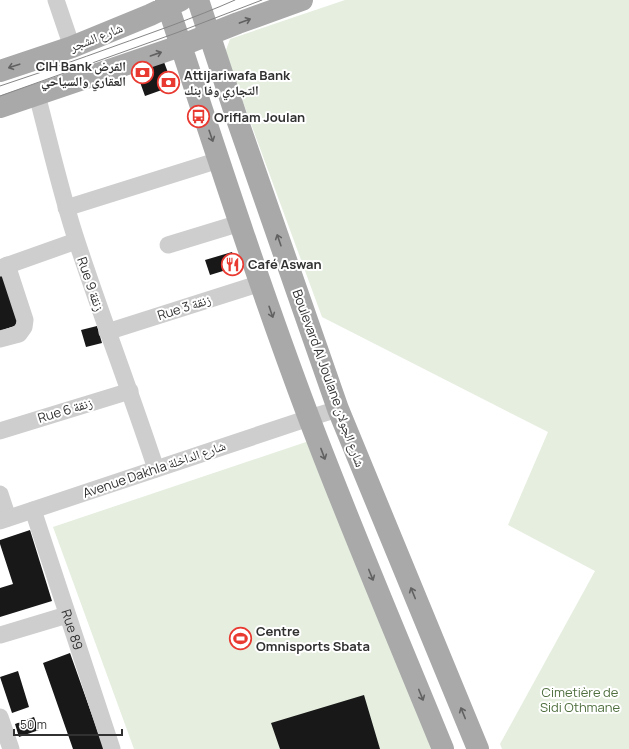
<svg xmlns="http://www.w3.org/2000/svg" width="629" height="749" viewBox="0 0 629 749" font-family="Manrope,'Noto Naskh Arabic',sans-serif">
<rect width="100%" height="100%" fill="#fff"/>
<!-- green -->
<path fill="#e5eedf" d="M345,0H629V749H502L500,744L595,571L508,525L548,432L322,317L225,53L230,39Z
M309,441L434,749H134L53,527Z"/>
<!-- building -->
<path fill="#181818" d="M164,62L173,86L145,96L136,71Z
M232,252L236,267L210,275L205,260Z
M1,272L20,324L0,331V273Z
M97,326L102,343L86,347L81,330Z
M30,530L52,601L0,617V588L13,584L0,544V540Z
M70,653L104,749H73L43,663Z
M18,671L29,707L12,713L0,677Z
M364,695L380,749H280L271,723Z
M34,717L39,730L19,737L15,724Z"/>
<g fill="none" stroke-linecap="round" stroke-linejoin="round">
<!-- minor -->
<g stroke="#cecece" stroke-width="17">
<path d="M56,0L72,47"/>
<path d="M37,95C50,144 61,194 77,242C102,318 131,393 156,469"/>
<path d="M66,208L219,160"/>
<path d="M168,245L240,223"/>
<path d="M0,268L76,241"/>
<path d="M107,332L261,283"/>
<path d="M0,339L19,334L24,327L25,320L7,265"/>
<path d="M0,431L130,391"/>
<path d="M0,494L8,518"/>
<path id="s1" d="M33,510L112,749"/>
<path d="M0,521L309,418L338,409"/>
<path d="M0,635L67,615"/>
<path d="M0,717L11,749"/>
</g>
<!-- major -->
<path stroke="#a9a9a9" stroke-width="22" d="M166,0C212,140 257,280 309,418C351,529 398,639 443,749
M198,0L238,122L338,409L478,749
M0,71L72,47L150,15L181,0
M0,107L180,46L238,23L302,0"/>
<!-- tram -->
<path stroke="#868686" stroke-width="1" d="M0,86C58,67 115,46 173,25C194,17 215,9 235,0
M0,96L176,33L262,0"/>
</g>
<!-- one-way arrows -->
<defs><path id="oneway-shaft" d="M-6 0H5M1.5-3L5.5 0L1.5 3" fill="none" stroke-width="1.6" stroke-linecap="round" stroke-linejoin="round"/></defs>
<g stroke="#616161">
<use href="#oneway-shaft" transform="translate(245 21) rotate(-20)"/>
<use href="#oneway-shaft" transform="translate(156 54) rotate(-19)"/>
<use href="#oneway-shaft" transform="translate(14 66) rotate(162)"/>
<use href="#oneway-shaft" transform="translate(211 136) rotate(71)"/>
<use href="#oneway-shaft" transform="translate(279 240) rotate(-109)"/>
<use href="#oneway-shaft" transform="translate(271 312) rotate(71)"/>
<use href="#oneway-shaft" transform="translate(323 454) rotate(69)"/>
<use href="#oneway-shaft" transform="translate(371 575) rotate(68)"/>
<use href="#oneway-shaft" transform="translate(413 593) rotate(-112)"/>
<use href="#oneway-shaft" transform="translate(421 695) rotate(68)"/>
<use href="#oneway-shaft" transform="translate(463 713) rotate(-112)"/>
</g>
<!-- icons -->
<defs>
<symbol id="bank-ring" viewBox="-11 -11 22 22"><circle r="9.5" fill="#fff" stroke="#e93a32" stroke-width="1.5"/><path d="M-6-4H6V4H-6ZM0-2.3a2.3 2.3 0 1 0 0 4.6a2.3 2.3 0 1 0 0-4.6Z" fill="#e93a32"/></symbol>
<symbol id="bus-ring" viewBox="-11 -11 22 22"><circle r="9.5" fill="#fff" stroke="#e93a32" stroke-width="1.5"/><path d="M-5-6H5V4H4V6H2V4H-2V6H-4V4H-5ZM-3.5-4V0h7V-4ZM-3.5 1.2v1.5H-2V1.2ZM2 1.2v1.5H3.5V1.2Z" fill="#e93a32"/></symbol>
<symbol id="restaurant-ring" viewBox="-11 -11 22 22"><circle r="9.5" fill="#fff" stroke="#e93a32" stroke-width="1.5"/><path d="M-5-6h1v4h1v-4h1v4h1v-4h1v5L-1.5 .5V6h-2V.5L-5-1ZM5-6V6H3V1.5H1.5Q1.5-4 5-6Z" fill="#e93a32"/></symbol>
<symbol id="stadium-ring" viewBox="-11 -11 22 22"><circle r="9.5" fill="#fff" stroke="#e93a32" stroke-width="1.5"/><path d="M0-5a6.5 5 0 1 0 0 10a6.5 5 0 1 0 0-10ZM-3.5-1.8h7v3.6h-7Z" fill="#e93a32"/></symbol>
</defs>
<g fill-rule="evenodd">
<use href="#bank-ring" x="130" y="60" width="25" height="25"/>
<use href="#bank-ring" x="156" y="70" width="25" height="25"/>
<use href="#bus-ring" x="186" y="104" width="25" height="25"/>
<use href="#restaurant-ring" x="220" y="252" width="25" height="25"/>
<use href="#stadium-ring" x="228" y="626" width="25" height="25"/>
</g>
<g text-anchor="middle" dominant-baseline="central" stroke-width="4" stroke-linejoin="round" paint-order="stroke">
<!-- street labels -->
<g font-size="13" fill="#313131" stroke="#fff">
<text transform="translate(96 37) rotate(-22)">شارع الشجر</text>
<text transform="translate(91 284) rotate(71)">Rue 9 زنقة</text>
<text transform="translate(184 307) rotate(-18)">Rue 3 زنقة</text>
<text transform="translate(329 378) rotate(70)">Boulevard Al Joulane شارع الجولان</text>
<text transform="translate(65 410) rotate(-17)">Rue 6 زنقة</text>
<text transform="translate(154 469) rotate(-19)">Avenue Dakhla شارع الداخلة</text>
<text stroke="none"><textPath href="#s1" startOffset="126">Rue 89</textPath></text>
</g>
<!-- poi labels -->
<g font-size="13" font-weight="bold" fill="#313131" stroke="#fff" text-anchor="start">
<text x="126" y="66" text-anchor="end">CIH Bank القرض<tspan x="126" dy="15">العقاري والسياحي</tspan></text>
<text x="184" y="75">Attijariwafa Bank<tspan x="184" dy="15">التجاري وفا بنك</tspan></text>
<text x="214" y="117">Oriflam Joulan</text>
<text x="248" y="264">Café Aswan</text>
<text x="256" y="631">Centre<tspan x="256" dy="15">Omnisports Sbata</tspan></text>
</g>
<!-- park labels -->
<g font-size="13" fill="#4e6e3d" stroke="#fff">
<text x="580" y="692">Cimetière de<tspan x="580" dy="15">Sidi Othmane</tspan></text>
</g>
</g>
<!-- scale -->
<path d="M14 729v6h108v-6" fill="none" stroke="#313131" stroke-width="2"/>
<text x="20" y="729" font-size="12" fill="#313131" stroke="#ffffff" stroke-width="3" paint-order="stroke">50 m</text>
</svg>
